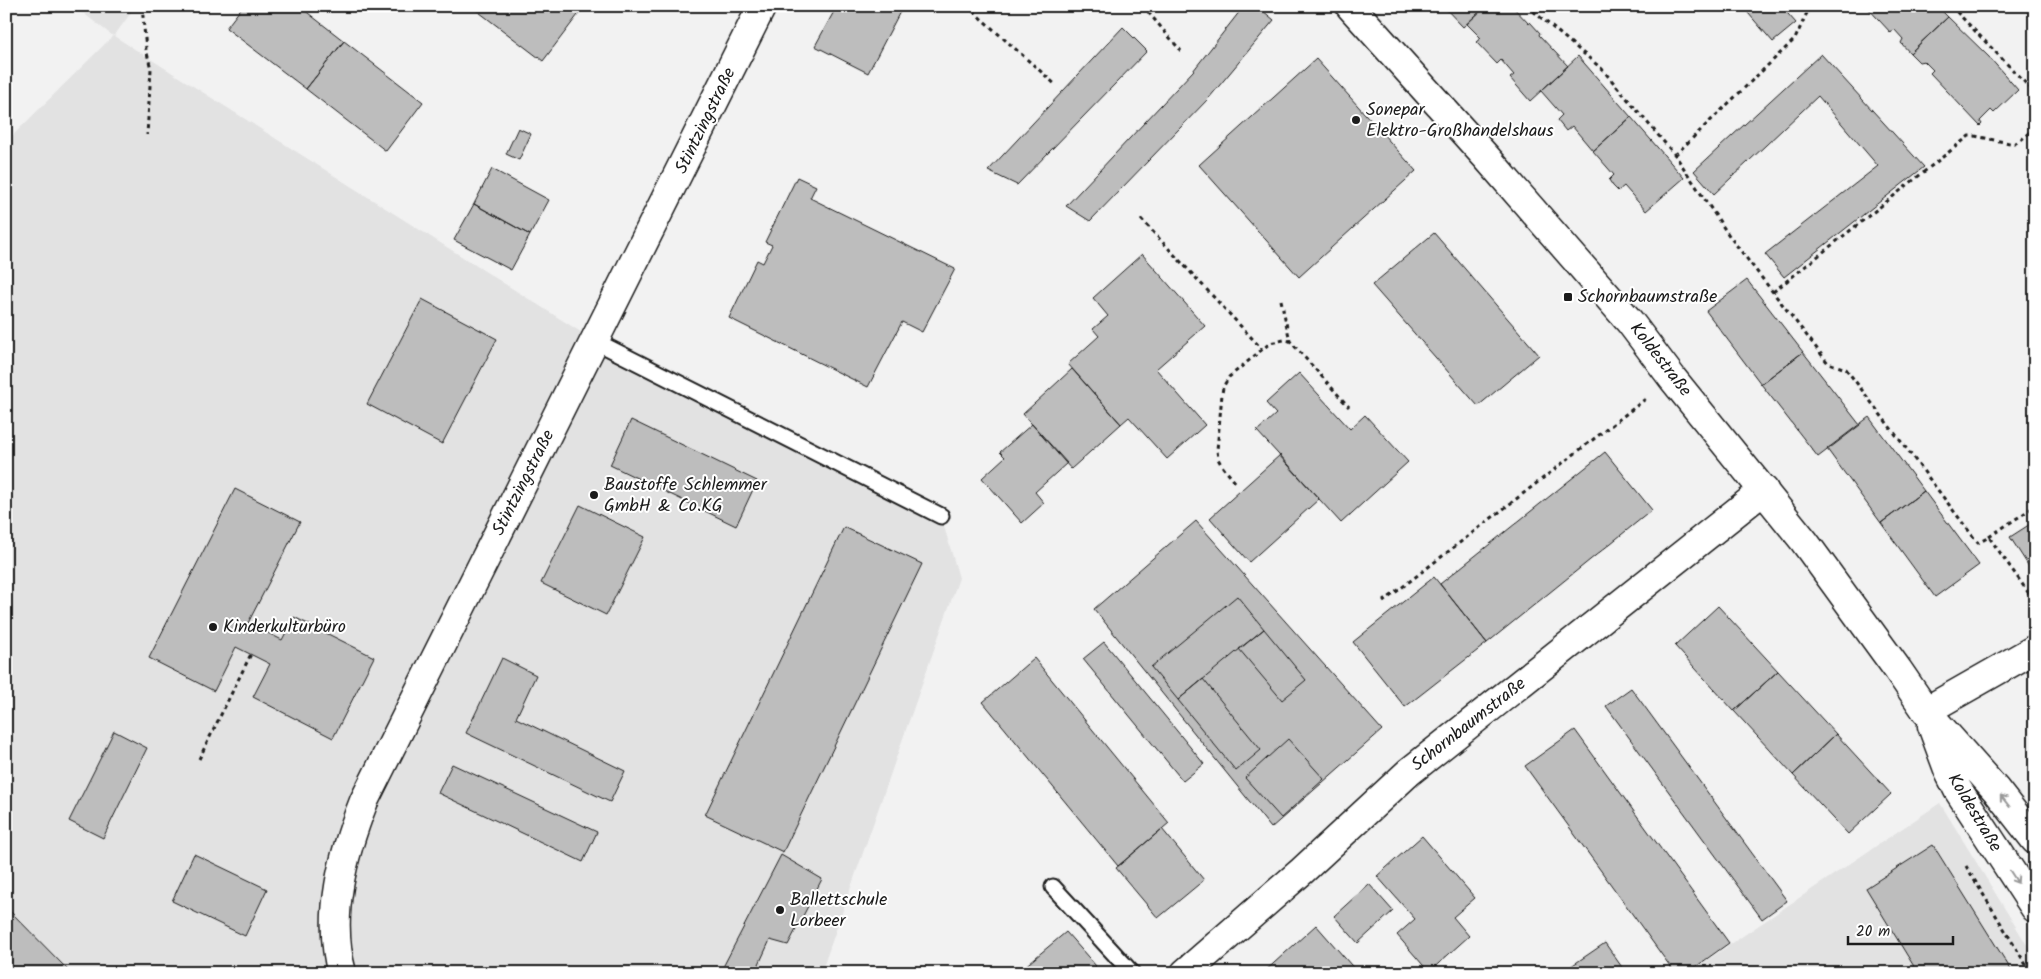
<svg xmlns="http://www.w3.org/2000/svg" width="2041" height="979" viewBox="0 0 2041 979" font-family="Kalam,sans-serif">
<rect width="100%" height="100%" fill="#f2f2f2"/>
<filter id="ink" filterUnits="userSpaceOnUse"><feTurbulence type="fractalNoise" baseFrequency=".02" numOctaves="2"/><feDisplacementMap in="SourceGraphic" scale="10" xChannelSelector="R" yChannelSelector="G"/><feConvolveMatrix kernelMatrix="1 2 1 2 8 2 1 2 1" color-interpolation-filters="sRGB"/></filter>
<g filter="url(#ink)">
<!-- built -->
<path fill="#e2e2e2" d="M74,6H136L114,36L595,341L941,516L959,578L821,973H6V142L113,36Z
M1940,803L2035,958V973H1688Z"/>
<!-- building -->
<path fill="#bdbdbd" stroke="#1c1c1c" d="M243,6H299L344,41L306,89L226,28Z
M471,6H583L584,7L543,61Z
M837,6H903L868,73L815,46Z
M1244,6H1257L1274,20L1209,98L1090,221L1066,206L1193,71Z
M1443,6H1486L1463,27Z
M1486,6H1512L1529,24L1530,22L1540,33L1539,35L1568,66L1530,101L1510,78L1514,75L1501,60L1497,64L1476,42L1481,38L1467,24Z
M1742,6H1781L1796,23L1773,42Z
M1866,6H1937L1948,17L1910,53L1901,43L1903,39L1894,29L1891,33Z
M1948,17L1989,57L2018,90L1994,113L1991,110L1980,121L1982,124L1980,126L1930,73L1933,70L1924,61L1919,62L1910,53Z
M1123,27L1147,51L1017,185L988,171Z
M344,41L423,102L386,151L306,89Z
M1821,54L1924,167L1784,277L1765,254L1878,166L1818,96L1714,194L1694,171Z
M1578,56L1631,117L1593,151L1572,126L1566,131L1557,120L1562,115L1541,91Z
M1316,59L1416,171L1299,277L1199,165Z
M1631,117L1684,178L1646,211L1624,186L1618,191L1613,186L1609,180L1614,175L1593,151Z
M518,128L531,134L519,160L506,154Z
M492,169L549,200L530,235L474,204Z
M797,177L816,186L810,198L955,269L922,332L902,322L868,387L729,318L757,260L763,263L772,245L765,242Z
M474,204L530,235L511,270L454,240Z
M1434,233L1539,355L1478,406L1372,285Z
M1142,254L1205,326L1156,369L1205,425L1167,459L1129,417L1121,424L1068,364L1099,336L1093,329L1108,316L1093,298Z
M1747,280L1803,352L1761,384L1706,311Z
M422,299L497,339L442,444L367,404Z
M1803,352L1860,425L1818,457L1761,384Z
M1072,369L1121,424L1071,469L1023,414Z
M1299,373L1350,429L1365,415L1408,462L1341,523L1257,431L1276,414L1266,403Z
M1869,417L1924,491L1881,523L1827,449Z
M631,420L757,481L736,526L610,465Z
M1032,424L1067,463L1035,492L1044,503L1022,523L982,478L1005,457L1000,452Z
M1605,452L1652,510L1487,643L1440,584Z
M1280,455L1319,499L1249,562L1210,518Z
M235,489L300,522L248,623L282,640L294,617L374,657L333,738L253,697L270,664L236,647L214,691L149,658Z
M1924,491L1979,565L1935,597L1881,523Z
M580,505L645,537L606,615L541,583Z
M1196,521L1382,730L1271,828L1094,609Z
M2035,521V576L2010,537Z
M844,527L922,564L783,852L705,815Z
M1434,577L1487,643L1405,707L1353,642Z
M1237,596L1264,629L1178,700L1151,667Z
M1718,606L1778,671L1734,711L1675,646Z
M1264,629L1306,680L1282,700L1239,649Z
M1104,642L1204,764L1183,781L1083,659Z
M502,658L536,675L516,718L625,771L610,802L466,733Z
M1034,658L1169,823L1118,866L983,702Z
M1778,671L1836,734L1793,775L1734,711Z
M1203,679L1261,750L1236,771L1178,700Z
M1631,688L1787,901L1762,919L1606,706Z
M1575,730L1729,943L1687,973H1675L1525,766Z
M114,731L147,748L103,838L69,821Z
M1836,734L1891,794L1848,834L1793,775Z
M1288,739L1324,779L1281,818L1245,778Z
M452,764L597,832L583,862L438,793Z
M1162,829L1204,880L1158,918L1116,868Z
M1422,836L1475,898L1453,917L1469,936L1429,972L1397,935L1415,919L1377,876Z
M1933,845L2013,973H1918L1866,888Z
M194,854L267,889L245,936L172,901Z
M781,855L822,879L788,945L770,940L759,964L767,973H727L723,967Z
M1369,884L1393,911L1358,943L1334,916Z
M6,907L71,973H6Z
M1316,925L1358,973H1263Z
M1066,932L1096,966L1089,973H1017Z
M1605,943L1626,973H1561Z"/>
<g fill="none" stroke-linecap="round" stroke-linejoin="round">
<defs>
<path id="lane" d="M595,341L941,516
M1053,887L1132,973"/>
<path id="street" d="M1926,711L2035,649
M342,973C326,916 343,854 364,801L762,6
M1185,973L1302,871L1409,772L1764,490"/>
<path id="secondary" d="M1350,6L1487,158L1630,322L1673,379L1804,541L1898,670L1926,711L1996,790L2035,840
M1932,726L1949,772L1958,790L2035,908"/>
</defs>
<!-- lane casing -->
<use href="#lane" stroke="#1c1c1c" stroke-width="19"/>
<!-- street casing -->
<use href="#street" stroke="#1c1c1c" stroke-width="31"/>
<!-- secondary casing -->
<use href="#secondary" stroke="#1c1c1c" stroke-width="31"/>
<!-- path -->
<path stroke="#1c1c1c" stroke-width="3" stroke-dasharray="4 4" stroke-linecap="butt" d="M142,6L146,49L151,69L147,135
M831,6L836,9
M967,6L1056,85
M1143,6L1181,51
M1527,6L1602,69L1675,155L1730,237L1828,363L1846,369L1978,543L1989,537L2035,602
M1951,6L2035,93
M1675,155L1795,39L1810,6
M1141,219L1262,349
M1773,292L1969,136H1975L2014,144L2021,140L2035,127
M1281,300L1290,341L1349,407
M1235,482L1222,466L1218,459L1217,450L1222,394L1223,387L1229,377L1270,343L1284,340L1290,341
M1989,537L2035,506
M1383,602L1648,397
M199,759L251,654
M1966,866L2031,973"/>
<!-- lane -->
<use href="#lane" stroke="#fff" stroke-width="15"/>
<!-- street -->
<use href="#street" stroke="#fff" stroke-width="28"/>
<!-- secondary -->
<use href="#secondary" stroke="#fff" stroke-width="28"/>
</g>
<!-- one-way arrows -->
<defs><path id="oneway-shaft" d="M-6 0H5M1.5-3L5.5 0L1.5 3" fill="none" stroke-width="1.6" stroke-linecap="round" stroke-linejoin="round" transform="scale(1.25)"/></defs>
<g stroke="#999">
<use href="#oneway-shaft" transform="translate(2005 801) rotate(-128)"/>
<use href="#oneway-shaft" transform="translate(2014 877) rotate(57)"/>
</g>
</g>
<!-- markers -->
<g fill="#1c1c1c" stroke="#fff" stroke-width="2">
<circle cx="1356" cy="120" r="5"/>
<rect x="1563" y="292" width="10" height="10" rx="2.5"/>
<circle cx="594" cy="495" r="5"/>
<circle cx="213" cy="627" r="5"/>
<circle cx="780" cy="910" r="5"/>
</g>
<g text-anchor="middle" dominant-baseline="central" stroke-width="4" stroke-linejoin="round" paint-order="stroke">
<!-- poi labels -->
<g font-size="18" fill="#1c1c1c" stroke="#fff" text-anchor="start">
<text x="1366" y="110">Sonepar<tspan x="1366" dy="21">Elektro-Großhandelshaus</tspan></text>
<text x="1578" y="297">Schornbaumstraße</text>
<text x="604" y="485">Baustoffe Schlemmer<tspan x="604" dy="21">GmbH &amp; Co.KG</tspan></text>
<text x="223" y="627">Kinderkulturbüro</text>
<text x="790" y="900">Ballettschule<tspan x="790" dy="21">Lorbeer</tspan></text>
</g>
<!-- street labels -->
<g font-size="18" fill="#1c1c1c" stroke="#fff">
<text transform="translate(706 121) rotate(-64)">Stintzingstraße</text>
<text transform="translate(1660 360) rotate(52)">Koldestraße</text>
<text transform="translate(524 483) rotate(-63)">Stintzingstraße</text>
<text transform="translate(1469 725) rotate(-38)">Schornbaumstraße</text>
<text transform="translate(1974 813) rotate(59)">Koldestraße</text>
</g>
</g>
<!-- margin -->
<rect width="2041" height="979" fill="none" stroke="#fff" stroke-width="25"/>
<rect x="12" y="12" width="2016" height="954" fill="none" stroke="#1c1c1c" stroke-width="2" filter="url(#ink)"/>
<!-- scale -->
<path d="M1848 936v8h105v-8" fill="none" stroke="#1c1c1c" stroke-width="2.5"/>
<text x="1856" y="936" font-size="15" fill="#1c1c1c" stroke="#ffffff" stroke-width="4" paint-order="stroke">20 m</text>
</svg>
